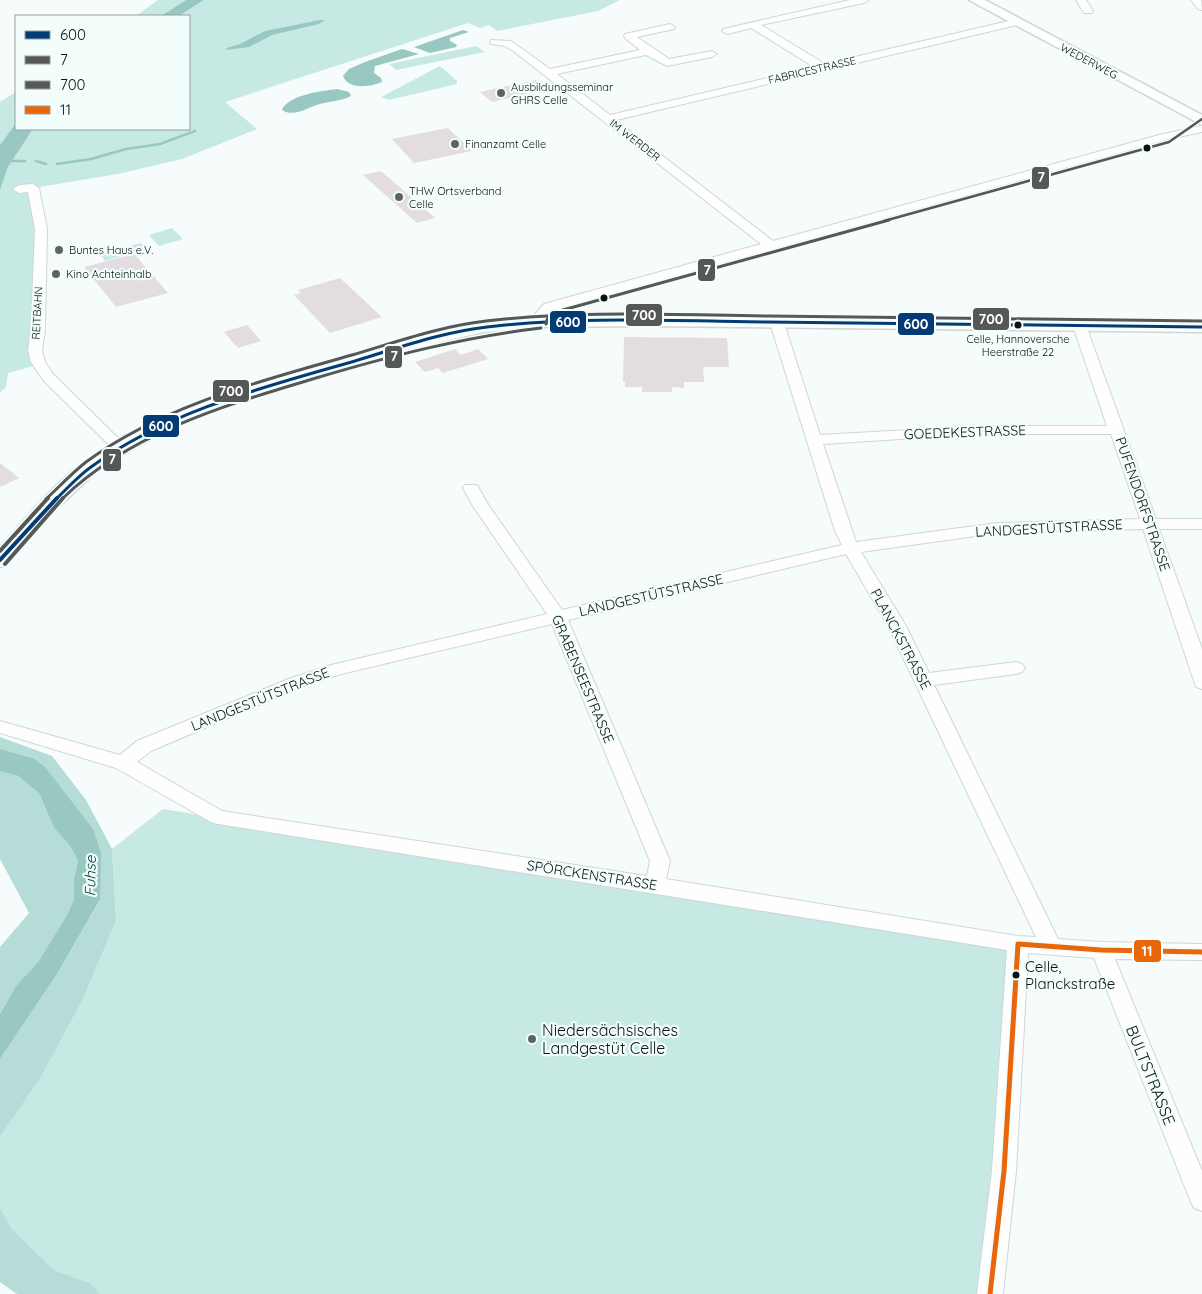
<svg xmlns="http://www.w3.org/2000/svg" width="1202" height="1294" viewBox="0 0 1202 1294" font-family="Quicksand,sans-serif">
<rect width="100%" height="100%" fill="#f6fbfb"/>
<!-- green -->
<path fill="#c6e9e4" d="M158,0H186L161,16H136Z
M204,0H620L598,11L497,31L489,25L480,28L468,23L225,102L257,129L182,159L118,174L33,188L41,243L38,330L44,363L8,373L6,387L0,393V190L8,167L33,129H189V16H179Z
M476,46L485,52L396,70L389,64Z
M440,66L457,81V84L389,100L381,97Z
M16,92V123L0,145V102Z
M172,228L183,239L159,246L149,235Z
M141,243L146,249L105,261L100,254Z
M163,809L1011,949L984,1294H100L90,1283L54,1270L12,1229L0,1208V1137L41,1077L82,1001L116,921L112,849Z"/>
<!-- forest -->
<path fill="#b5dcd7" d="M0,737L52,756L86,800L112,849L116,921L82,1001L41,1077L0,1137V1059L57,974L100,901L33,758L0,749Z
M0,771L18,776L39,793L54,828L70,846L78,860L74,879V899L67,915L38,962L16,986L0,1014V947L29,913L0,859Z
M0,1208L12,1229L54,1270L90,1283L100,1294H17L0,1282Z"/>
<!-- water -->
<path fill="#98c8c1" d="M186,0H204L179,16H161Z
M320,20H325L319,24L272,35L249,47L226,50L227,48L240,44L265,31Z
M463,30L469,32L450,38V41L457,45L456,47L430,53L414,47Z
M402,49L419,54L375,66L374,73L381,78L382,82C371,87 348,90 343,76L349,69L365,62Z
M337,89L349,92L351,96C341,101 331,101 320,104C308,107 294,118 282,110C288,95 321,91 337,89Z
M16,123V129H33L8,167L0,190V145Z
M0,749L33,758L45,767L93,829L101,853L100,900L57,974L0,1059V1014L16,986L38,962L67,915L74,899V879L78,860L70,846L54,828L39,793L18,776L0,771Z"/>
<g fill="none" stroke-linecap="round" stroke-linejoin="round">
<!-- stream -->
<path stroke="#98c8c1" stroke-width="2.5" d="M0,161H25
M36,161L46,164
M57,164L91,159L126,149L160,144L195,131"/>
</g>
<!-- building -->
<path fill="#e3dce0" d="M536,80L548,89L492,102L480,92Z
M448,128L472,151L414,163L392,139Z
M381,171L435,218L417,223L363,175Z
M134,254L168,293L116,307L84,267Z
M340,278L382,317L330,333L294,295L301,293L298,290Z
M247,325L261,341L238,348L224,332Z
M624,337L727,338L729,367H703L704,382H684V388L672,387V392H642V387H625V382H623Z
M455,349L461,355L478,349L488,359L443,373L438,368L425,372L415,362Z
M0,463L19,478L0,487Z"/>
<g fill="none" stroke-linecap="round" stroke-linejoin="round">
<defs>
<path id="minor" d="M850,0H869L864,3L761,25L825,64L1017,19L1022,22L1017,25L616,120L773,241L1163,134L1202,126V132L1169,139L554,310L549,315L545,325H535L533,322L535,314L544,304L761,244L512,50L505,46L491,44L490,42L491,40L511,41L550,69L640,50L625,38L624,36L625,34L670,24L675,27L674,29L637,37L669,59L712,51L717,54L712,57L667,66L646,55L557,74L610,115L814,67L751,28L727,34L722,31L723,29Z
M1076,0H1086L1093,11L1092,13H1084Z
M1191,0H1201L1202,10L1198,9Z
M33,184L39,188L47,229L45,330L42,350L45,362L53,374L116,436L132,446L129,449H119L106,442L43,380L31,362L28,350L31,330L35,229L28,192L19,193L13,189L19,185Z
M777,319L784,323L820,435L979,426H1107L1073,326L1080,322L1085,323L1156,519H1202V529H1159L1202,649V689L1196,687L1143,529L997,533L861,552L906,626L929,673L1016,662L1022,664L1025,668L1022,672L1016,674L934,685L1058,939L1101,942L1202,944V960L1115,959L1202,1171V1211L1194,1208L1190,1200L1094,958L1028,953L1016,1171L1003,1294H977L992,1171L1007,950L218,824L211,822L116,768L0,733V721L120,755L137,741L291,678L331,665L547,614L473,506L463,488L465,485H477L489,506L562,610L842,545L835,531L770,323ZM979,434H1111L1140,519L997,523L856,542L823,444ZM846,554L888,626L1036,937L1018,936L666,879L670,861L568,620ZM552,624L650,861L647,876L222,811L137,762L151,751L303,686L341,674Z"/>
<path id="major" d="M969,0H985L1202,115V125Z
M646,316L1202,322V332L646,326L540,327L484,332L440,342L328,374L234,403L184,422L131,450L96,472L51,514L7,565L0,567V547C26,518 51,487 82,464C156,408 257,383 344,358C390,345 436,329 483,322C537,313 592,316 646,316Z"/>
</defs>
<!-- minor casing -->
<use href="#minor" stroke="#cfd6d5" stroke-width="2"/>
<!-- major casing -->
<use href="#major" stroke="#cfd6d5" stroke-width="3"/>
<!-- minor -->
<use href="#minor" fill="#fefefe" fill-rule="evenodd"/>
<!-- major -->
<use href="#major" fill="#fefefe" fill-rule="evenodd"/>
<defs>
<path id="bus-1-far1" d="M56,499C67,489 78,476 91,467C168,411 264,387 355,361C398,348 442,332 487,327C580,316 674,321 767,322C912,324 1057,325 1202,327"/>
<path id="bus-1" d="M0,560L57,498"/>
<path id="bus-2-far2" d="M884,221L1169,142L1202,119"/>
<path id="bus-2-far1" d="M546,324L548,317L552,313L889,220
M62,499C131,432 226,405 316,378C390,356 464,337 541,328"/>
<path id="bus-2" d="M5,564L63,498"/>
<path id="bus-3-far1" d="M46,499C59,487 72,473 86,462C163,405 261,381 352,355C396,342 441,326 486,321C580,310 675,315 769,316C913,318 1058,319 1202,321"/>
<path id="bus-3" d="M0,551L48,498"/>
<path id="bus-4" d="M1018,944L1101,950L1202,952
M990,1294L1004,1171L1018,944"/>
</defs>
<!-- bus-1-far1 casing -->
<use href="#bus-1-far1" stroke="#f3fefc" stroke-width="6"/>
<!-- bus-1 casing -->
<use href="#bus-1" stroke="#f3fefc" stroke-width="8"/>
<!-- bus-2-far2 casing -->
<use href="#bus-2-far2" stroke="#f3fefc" stroke-width="5"/>
<!-- bus-2-far1 casing -->
<use href="#bus-2-far1" stroke="#f3fefc" stroke-width="6"/>
<!-- bus-2 casing -->
<use href="#bus-2" stroke="#f3fefc" stroke-width="8"/>
<!-- bus-3-far1 casing -->
<use href="#bus-3-far1" stroke="#f3fefc" stroke-width="6"/>
<!-- bus-3 casing -->
<use href="#bus-3" stroke="#f3fefc" stroke-width="8"/>
<!-- bus-4 casing -->
<use href="#bus-4" stroke="#f3fefc" stroke-width="9"/>
<!-- bus-1-far1 -->
<use href="#bus-1-far1" stroke="#053b74" stroke-width="3"/>
<!-- bus-1 -->
<use href="#bus-1" stroke="#053b74" stroke-width="4"/>
<!-- bus-2-far2 -->
<use href="#bus-2-far2" stroke="#565757" stroke-width="2.5"/>
<!-- bus-2-far1 -->
<use href="#bus-2-far1" stroke="#565757" stroke-width="3"/>
<!-- bus-2 -->
<use href="#bus-2" stroke="#565757" stroke-width="4"/>
<!-- bus-3-far1 -->
<use href="#bus-3-far1" stroke="#565757" stroke-width="3"/>
<!-- bus-3 -->
<use href="#bus-3" stroke="#565757" stroke-width="4"/>
<!-- bus-4 -->
<use href="#bus-4" stroke="#ea660b" stroke-width="5"/>
</g>
<!-- markers -->
<g fill="#5c6463" stroke="#f3fefc" stroke-width="2">
<circle cx="501" cy="93" r="5"/>
<circle cx="455" cy="144" r="5"/>
<circle cx="399" cy="197" r="5"/>
<circle cx="59" cy="250" r="5"/>
<circle cx="56" cy="274" r="5"/>
<circle cx="532" cy="1039" r="5"/>
</g>
<g fill="#091311" stroke="#f3fefc" stroke-width="2">
<circle cx="1147" cy="148" r="4.5"/>
<circle cx="604" cy="298" r="4.5"/>
<circle cx="1018" cy="325" r="4.5"/>
<circle cx="1016" cy="975" r="4.5"/>
</g>
<g text-anchor="middle" dominant-baseline="central" stroke-width="4.5" stroke-linejoin="round" paint-order="stroke">
<!-- far-street labels -->
<g font-size="11" fill="#091311" stroke="#f3fefc">
<text transform="translate(1089 61) rotate(28)">WEDERWEG</text>
<text transform="translate(812 70) rotate(-13)">FABRICESTRASSE</text>
<text transform="translate(635 140) rotate(38)">IM WERDER</text>
<text transform="translate(37 313) rotate(-87)">REITBAHN</text>
</g>
<!-- far-poi labels -->
<g font-size="11" fill="#091311" stroke="#f3fefc" text-anchor="start">
<text x="511" y="87">Ausbildungsseminar<tspan x="511" dy="13">GHRS Celle</tspan></text>
<text x="465" y="144">Finanzamt Celle</text>
<text x="409" y="191">THW Ortsverband<tspan x="409" dy="13">Celle</tspan></text>
<text x="69" y="250">Buntes Haus e.V.</text>
<text x="66" y="274">Kino Achteinhalb</text>
</g>
<!-- far-bus labels -->
<g font-size="11" fill="#091311" stroke="#f3fefc">
<text x="1018" y="339">Celle, Hannoversche<tspan x="1018" dy="13">Heerstraße 22</tspan></text>
</g>
<!-- street labels -->
<g font-size="14" fill="#091311" stroke="#f3fefc">
<text transform="translate(965 432) rotate(-2)">GOEDEKESTRASSE</text>
<text transform="translate(1143 504) rotate(71)">PUFENDORFSTRASSE</text>
<text transform="translate(1049 528) rotate(-3)">LANDGESTÜTSTRASSE</text>
<text transform="translate(651 595) rotate(-13)">LANDGESTÜTSTRASSE</text>
<text transform="translate(901 639) rotate(62)">PLANCKSTRASSE</text>
<text transform="translate(583 679) rotate(67)">GRABENSEESTRASSE</text>
<text transform="translate(260 699) rotate(-22)">LANDGESTÜTSTRASSE</text>
<text transform="translate(592 875) rotate(9)">SPÖRCKENSTRASSE</text>
</g>
<!-- water labels -->
<g font-size="15" font-style="italic" fill="#06453f" stroke="#f3fefc">
<text transform="translate(90 876) rotate(-89)">Fuhse</text>
</g>
<!-- near-bus labels -->
<g font-size="15" fill="#091311" stroke="#f3fefc" text-anchor="start">
<text x="1025" y="966">Celle,<tspan x="1025" dy="17">Planckstraße</tspan></text>
</g>
<!-- near-poi labels -->
<g font-size="16" fill="#091311" stroke="#f3fefc" text-anchor="start">
<text x="542" y="1030">Niedersächsisches<tspan x="542" dy="18">Landgestüt Celle</tspan></text>
</g>
<!-- near-street labels -->
<g font-size="16" fill="#091311" stroke="#f3fefc">
<text transform="translate(1151 1075) rotate(68)">BULTSTRASSE</text>
</g>
</g>
<g stroke="#f3fefc" stroke-width="2">
<rect x="1031" y="166" width="19" height="24" rx="5" fill="#565757"/>
<rect x="697" y="258" width="19" height="24" rx="5" fill="#565757"/>
<rect x="625" y="303" width="38" height="24" rx="5" fill="#565757"/>
<rect x="972" y="307" width="38" height="24" rx="5" fill="#565757"/>
<rect x="549" y="310" width="38" height="24" rx="5" fill="#053b74"/>
<rect x="897" y="312" width="38" height="24" rx="5" fill="#053b74"/>
<rect x="384" y="345" width="19" height="24" rx="5" fill="#565757"/>
<rect x="212" y="379" width="38" height="24" rx="5" fill="#565757"/>
<rect x="142" y="414" width="38" height="24" rx="5" fill="#053b74"/>
<rect x="102" y="448" width="20" height="24" rx="5" fill="#565757"/>
<rect x="1133" y="939" width="29" height="24" rx="5" fill="#ea660b"/>
</g>
<g font-size="14" text-anchor="middle" font-weight="bold" fill="#fff">
<text x="1041" y="182">7</text>
<text x="707" y="275">7</text>
<text x="644" y="320">700</text>
<text x="991" y="324">700</text>
<text x="568" y="327">600</text>
<text x="916" y="329">600</text>
<text x="394" y="361">7</text>
<text x="231" y="396">700</text>
<text x="161" y="431">600</text>
<text x="112" y="464">7</text>
<text x="1147" y="956">11</text>
</g>
<!-- legend -->
<rect x="15" y="15" width="175" height="115" fill="#f3fefc" stroke="#95a09e"/>
<rect x="25" y="31" width="25" height="8" fill="#053b74" stroke="#95a09e"/>
<text x="60" y="40" font-size="15" fill="#091311">600</text>
<rect x="25" y="56" width="25" height="8" fill="#565757" stroke="#95a09e"/>
<text x="60" y="65" font-size="15" fill="#091311">7</text>
<rect x="25" y="81" width="25" height="8" fill="#565757" stroke="#95a09e"/>
<text x="60" y="90" font-size="15" fill="#091311">700</text>
<rect x="25" y="106" width="25" height="8" fill="#ea660b" stroke="#95a09e"/>
<text x="60" y="115" font-size="15" fill="#091311">11</text>
</svg>
